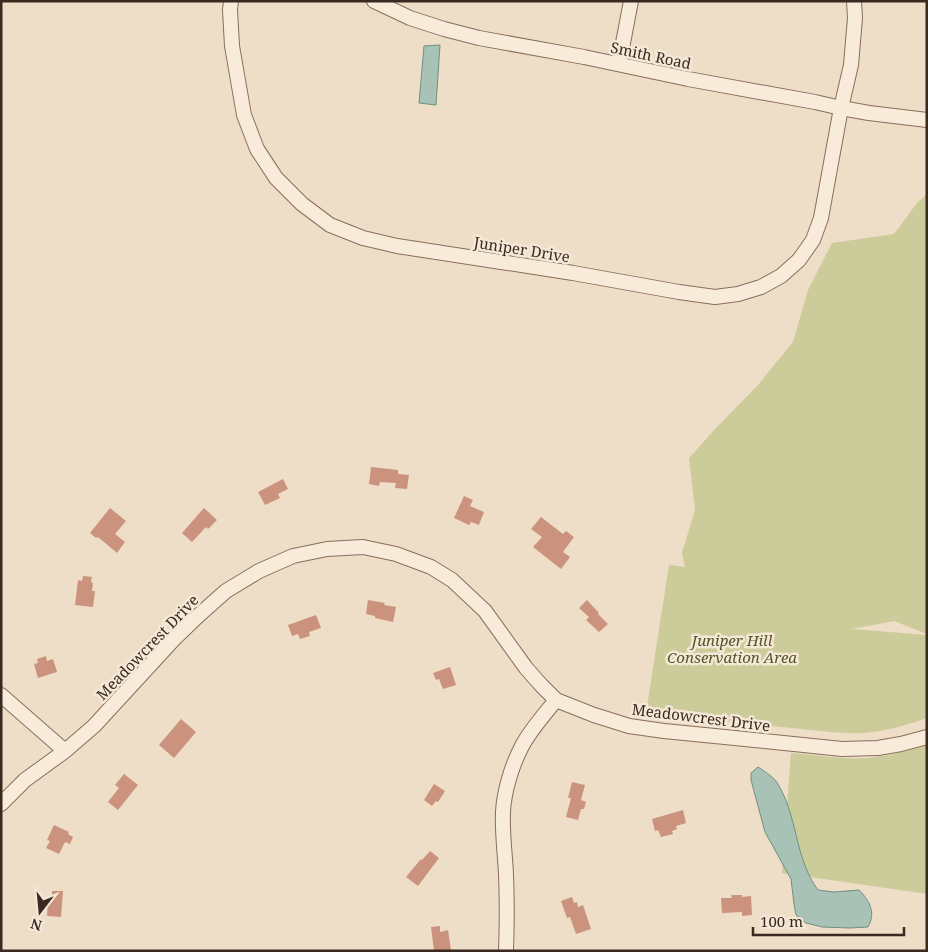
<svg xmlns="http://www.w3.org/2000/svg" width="928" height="952" viewBox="0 0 928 952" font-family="'Noto Serif',serif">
<rect width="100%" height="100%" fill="#eeddc7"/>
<!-- green -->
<path fill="#cccb9a" d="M927,194V634L894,621L852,629L927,635V718C909,724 891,730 872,732C859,734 845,733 831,732L646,713L669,565L685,567L682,553L695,510L689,458L716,428L758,385L793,342L808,290L832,243L894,234L917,203Z
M927,745V894L782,873L791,753C817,755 843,760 869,758C889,756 908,751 927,745Z"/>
<!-- water -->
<path fill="#a8c2b6" stroke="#6e9083" d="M440,45L436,105L419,103L424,46Z
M758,767C764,771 772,776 776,781C798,814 794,858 818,890L834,892L859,890C870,901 876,913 868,927L850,928L822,927L806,923L796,915L794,904L791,879L765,832L751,780V773Z"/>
<!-- building -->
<path fill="#cb937d" d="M371,467L398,470V474L409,475L407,489L395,488L396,483L380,482L379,486L369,484Z
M283,479L288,489L278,494L280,498L265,505L258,492Z
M464,496L473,500L470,506L484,512L479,525L471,522L469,525L454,518Z
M110,508L126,521L115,534L125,542L117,553L98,537L96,538L90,533Z
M204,508L217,520L208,529L206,527L192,542L182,533Z
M541,517L563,534L566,531L574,537L563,552L570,557L561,569L533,547L542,537L531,529Z
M83,576L92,577L91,582L93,583L92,591H95L93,607L75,605L78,580L82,581Z
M368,600L385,603L384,605L396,607L393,622L375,618V616L366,614Z
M587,600L599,613L598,614L608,624L599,632L586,620L589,617L579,608Z
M316,615L321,628L309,632L310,636L300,639L298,634L292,636L288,625Z
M46,656L47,661L53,659L57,672L38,678L34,664L38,663L37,659Z
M450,667L456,685L443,689L439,679L436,680L433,673Z
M181,719L196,732L174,758L159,745Z
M124,774L138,785L118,810L108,802L119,788L115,785Z
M572,782L585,785L581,800L586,802L584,809H581L578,820L566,817L571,798H568Z
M434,784L445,791L438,802L436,801L432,806L424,800Z
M683,810L686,823L676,826L677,829L672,831L673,834L661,837L658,830L655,831L652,819Z
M54,825L69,832L68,834L73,837L70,844L65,842L59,854L46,848L50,841L47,840Z
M430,851L439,858L418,886L406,877L421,859L422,860Z
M52,891H63L61,917L47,916L48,901H52Z
M731,895H742V897L751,896L752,915L742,916V912L722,913L721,898H732Z
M572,897L574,903L577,902L578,907L583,905L591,929L576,934L570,917L567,918L561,901Z
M440,926V932L448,930L451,950L434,951L431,927Z"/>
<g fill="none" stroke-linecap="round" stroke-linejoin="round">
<defs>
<path id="minor" d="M231,1L230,10L232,46L244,115L257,149L276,178L302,204L330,225L363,238L397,246L573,273L679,292L715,297L738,294L761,287L781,276L799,260L813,240L821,218L841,108L851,65L855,18L854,1
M374,1L410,18L444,29L479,38L584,57L688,79L815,102L841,108L869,113L927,120
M619,64L631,1
M1,695L65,751
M1,804L25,780L65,751L94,726L174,639L199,615L226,591L259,571L293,556L327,549L363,547L396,554L431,567L452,580L485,611L526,668L541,685L556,700L594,715L629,726L664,731L735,738L842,749L878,748L901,744L927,737
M506,951C507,925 507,899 506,874C505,853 502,833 503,812C504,791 512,765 522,746C531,729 544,715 556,700"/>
</defs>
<!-- minor casing -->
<use href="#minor" stroke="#896e5c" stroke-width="16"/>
<!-- minor -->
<use href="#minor" stroke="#f8ebda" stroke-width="14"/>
</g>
<g text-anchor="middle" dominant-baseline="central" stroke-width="5" stroke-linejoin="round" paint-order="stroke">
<!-- street labels -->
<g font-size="15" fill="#3a2920" stroke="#f5e8d6">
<text transform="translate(651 55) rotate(12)">Smith Road</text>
<text transform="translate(522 249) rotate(9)">Juniper Drive</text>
<text transform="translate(147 647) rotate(-46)">Meadowcrest Drive</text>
<text transform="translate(701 717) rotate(7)">Meadowcrest Drive</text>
</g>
<!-- park labels -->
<g font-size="15" font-style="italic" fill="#505627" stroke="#f5e8d6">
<text x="732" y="640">Juniper Hill<tspan x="732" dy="17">Conservation Area</tspan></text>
</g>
</g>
<!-- border -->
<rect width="928" height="952" fill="none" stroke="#3a2920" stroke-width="5"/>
<!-- north arrow -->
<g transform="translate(40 912) rotate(196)" stroke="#f5e8d6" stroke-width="4" paint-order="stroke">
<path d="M0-4L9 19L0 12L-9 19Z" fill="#3a2920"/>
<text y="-8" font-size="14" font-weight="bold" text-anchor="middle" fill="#3a2920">N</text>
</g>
<!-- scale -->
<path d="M753 927v8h151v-8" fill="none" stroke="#3a2920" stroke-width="2.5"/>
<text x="760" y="927" font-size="15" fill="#3a2920" stroke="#f5e8d6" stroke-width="4" paint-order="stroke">100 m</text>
</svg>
